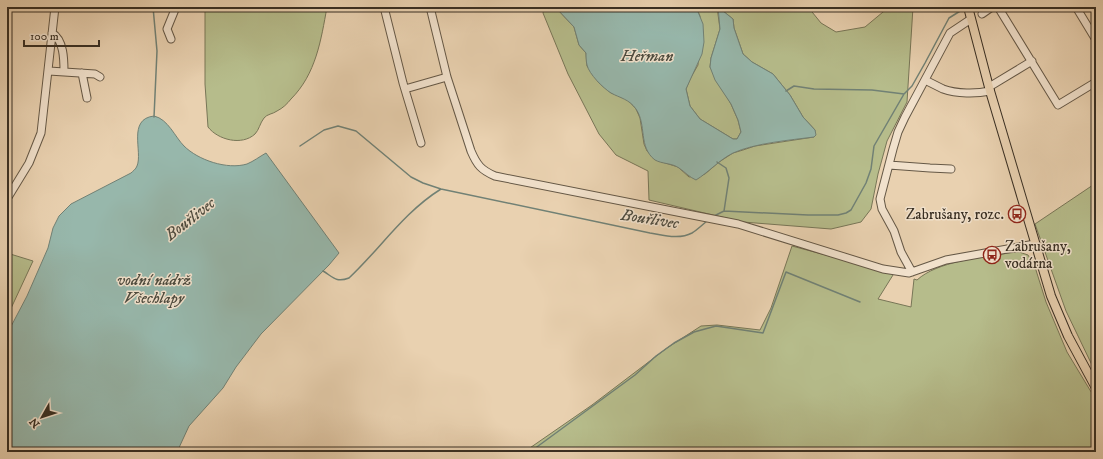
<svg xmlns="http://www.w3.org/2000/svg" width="1103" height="459" viewBox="0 0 1103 459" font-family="'IM FELL DW Pica',serif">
<rect width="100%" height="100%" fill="#e9d1b0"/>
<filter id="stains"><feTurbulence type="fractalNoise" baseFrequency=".005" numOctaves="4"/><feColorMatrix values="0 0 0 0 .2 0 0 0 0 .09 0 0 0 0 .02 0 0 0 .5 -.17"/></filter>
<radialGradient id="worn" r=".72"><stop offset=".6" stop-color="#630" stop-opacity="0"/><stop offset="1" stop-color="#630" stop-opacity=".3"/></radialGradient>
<!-- green -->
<path fill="#b6bc8b" stroke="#787657" d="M205,7H327C321,40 316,74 291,99C287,104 283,108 277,111C273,114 267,114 264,118C260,123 259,130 255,134C242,146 218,140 208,127L205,84Z
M544,7H557L558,10L574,27L579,45L586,53L587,66L599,83L611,93L627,99L636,109L640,118L644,144L647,151L656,160L678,167L689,177L705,174L719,162L733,153L743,150L755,146L814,137L815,130L803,117L790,95L773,74L752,62L743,54L734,28L733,19L718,7H808L821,23L836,32L865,27L889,7H913L907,102L887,141L878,174L871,209L861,222L831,229L743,222L649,200L648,171L616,155L599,134L568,74L543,13Z
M696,7H717L720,29L711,58L710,67L731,104L738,120L741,132L737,139H733L700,119L690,106L686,89L690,79L698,65L700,16Z
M1096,183V198L1092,205L1096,209V372L1091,363L1066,311L1035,224Z
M792,246L889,272L893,275L878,299L911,307L914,279L917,280C938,261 980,258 1008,253L1019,252L1028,255L1035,267L1046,302L1067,352L1096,400V452H524L592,405L667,348L701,326L717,325L760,330L771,308Z
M7,253L33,261L7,317Z"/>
<!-- water -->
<path fill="#97b7ab" stroke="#718175" d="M557,7H696L703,24L704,42L702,54L686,89L690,106L700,119L733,139H737L741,132L738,120L731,104L715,80L710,67L711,58L720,29L718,7L733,19L734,28L743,54L752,62L773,74L790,95L803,117L815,130L816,135L814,137C791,140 755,143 733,153C719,160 709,172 696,180C689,177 685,172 679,168C672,163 662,164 655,160C638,147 647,125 636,109C629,99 620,98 611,93C603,88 589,74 587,65C586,61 586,57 586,53L579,45L574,27L558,10Z
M154,116C168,119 175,137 184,146C198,160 227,170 247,164C254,161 259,157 266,153L339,253L329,265L261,334L236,367L223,388L189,426L177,452H7V334L27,296L48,248L53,228L59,216L71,204L131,173C133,171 136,169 137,166C143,152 127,119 154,116Z"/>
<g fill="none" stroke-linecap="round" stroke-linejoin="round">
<!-- stream -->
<path stroke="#718175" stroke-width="1.5" d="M153,7L157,51L154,117
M786,91L794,86L814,89L872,90L904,94
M300,146L324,130L338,126L356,131L411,177L423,183L441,189L650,233C663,235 679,240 692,233C697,230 702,225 707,221
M717,162L726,168L729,178L724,211
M714,216L724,211L808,215H838L846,213L851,210L866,183L871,169L874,146L904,94L912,86L925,63L949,18L965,8
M323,271C333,277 336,283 349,278C380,249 404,212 441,189
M530,452L635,375L656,356L674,343L694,332L716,326L763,333L786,272L860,302"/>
<defs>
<path id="minor" d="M384,7L403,83L421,143
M430,7L447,77L471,151C477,165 481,170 495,176L738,224L883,269L909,273L946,260L1035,244
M998,7L1058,105L1096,82
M1076,7L1096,40
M982,14L992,7
M52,33C64,40 64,60 64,72
M171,39L167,29L176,7
M49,71L95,74L100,77
M82,73L87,98
M925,80C931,83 937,86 943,89C957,94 976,94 990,91
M989,87L1032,61
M405,89L447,77
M889,165L930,168L951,169
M7,199L29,163L41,133L55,7
M912,272L901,252L894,231L882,209L880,199L893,149L898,132L905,117L950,33L971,19"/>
<path id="major" d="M968,7L990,91L1051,296L1068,336L1096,388"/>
</defs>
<!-- minor casing -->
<use href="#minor" stroke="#655846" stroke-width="9"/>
<!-- major casing -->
<use href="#major" stroke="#392f23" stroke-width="10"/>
<!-- minor -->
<use href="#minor" stroke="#f1e1cc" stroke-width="7"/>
<!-- major -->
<use href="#major" stroke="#e9d1b0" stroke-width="8"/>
</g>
<!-- icons -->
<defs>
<symbol id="bus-ring" viewBox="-11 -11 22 22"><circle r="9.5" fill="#f1e1cc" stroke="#8f2418" stroke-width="1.5"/><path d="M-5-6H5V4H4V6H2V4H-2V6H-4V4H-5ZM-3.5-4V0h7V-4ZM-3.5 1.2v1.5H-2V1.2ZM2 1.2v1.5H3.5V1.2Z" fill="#8f2418"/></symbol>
</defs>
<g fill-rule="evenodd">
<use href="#bus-ring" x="1007" y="204" width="20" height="20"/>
<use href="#bus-ring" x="982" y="245" width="20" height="20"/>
</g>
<g text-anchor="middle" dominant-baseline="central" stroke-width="3" stroke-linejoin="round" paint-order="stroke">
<!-- poi labels -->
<g font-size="15" fill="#392f23" stroke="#f1e1cc" text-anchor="end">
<text x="1004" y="214">Zabrušany, rozc.</text>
<text x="1005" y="246" text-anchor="start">Zabrušany,<tspan x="1005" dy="17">vodárna</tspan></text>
</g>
<!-- water labels -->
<g font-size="16" font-style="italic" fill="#4c4a3e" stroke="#f1e1cc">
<text x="647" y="56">Heřman</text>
<text transform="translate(190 219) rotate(-38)">Bouřlivec</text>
<text transform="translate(650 219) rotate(9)">Bouřlivec</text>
<text x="154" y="280">vodní nádrž<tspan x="154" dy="18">Všechlapy</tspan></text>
</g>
</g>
<!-- margin -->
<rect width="1103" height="459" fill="none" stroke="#e9d1b0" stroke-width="24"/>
<rect x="8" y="8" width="1087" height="443" fill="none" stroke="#392f23" stroke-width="2"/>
<rect x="12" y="12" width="1079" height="435" fill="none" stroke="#392f23"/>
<!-- north arrow -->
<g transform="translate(42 417) rotate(231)" stroke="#f1e1cc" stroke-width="3" paint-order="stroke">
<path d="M0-3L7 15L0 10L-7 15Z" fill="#392f23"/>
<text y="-6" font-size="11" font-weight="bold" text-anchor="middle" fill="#392f23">N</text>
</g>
<!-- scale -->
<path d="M24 40v6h75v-6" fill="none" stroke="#392f23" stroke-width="2"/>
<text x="30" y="40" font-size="12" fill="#392f23" stroke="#f1e1cc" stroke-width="3" paint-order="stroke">100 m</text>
<rect width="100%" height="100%" filter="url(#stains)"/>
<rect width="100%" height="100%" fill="url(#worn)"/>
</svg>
